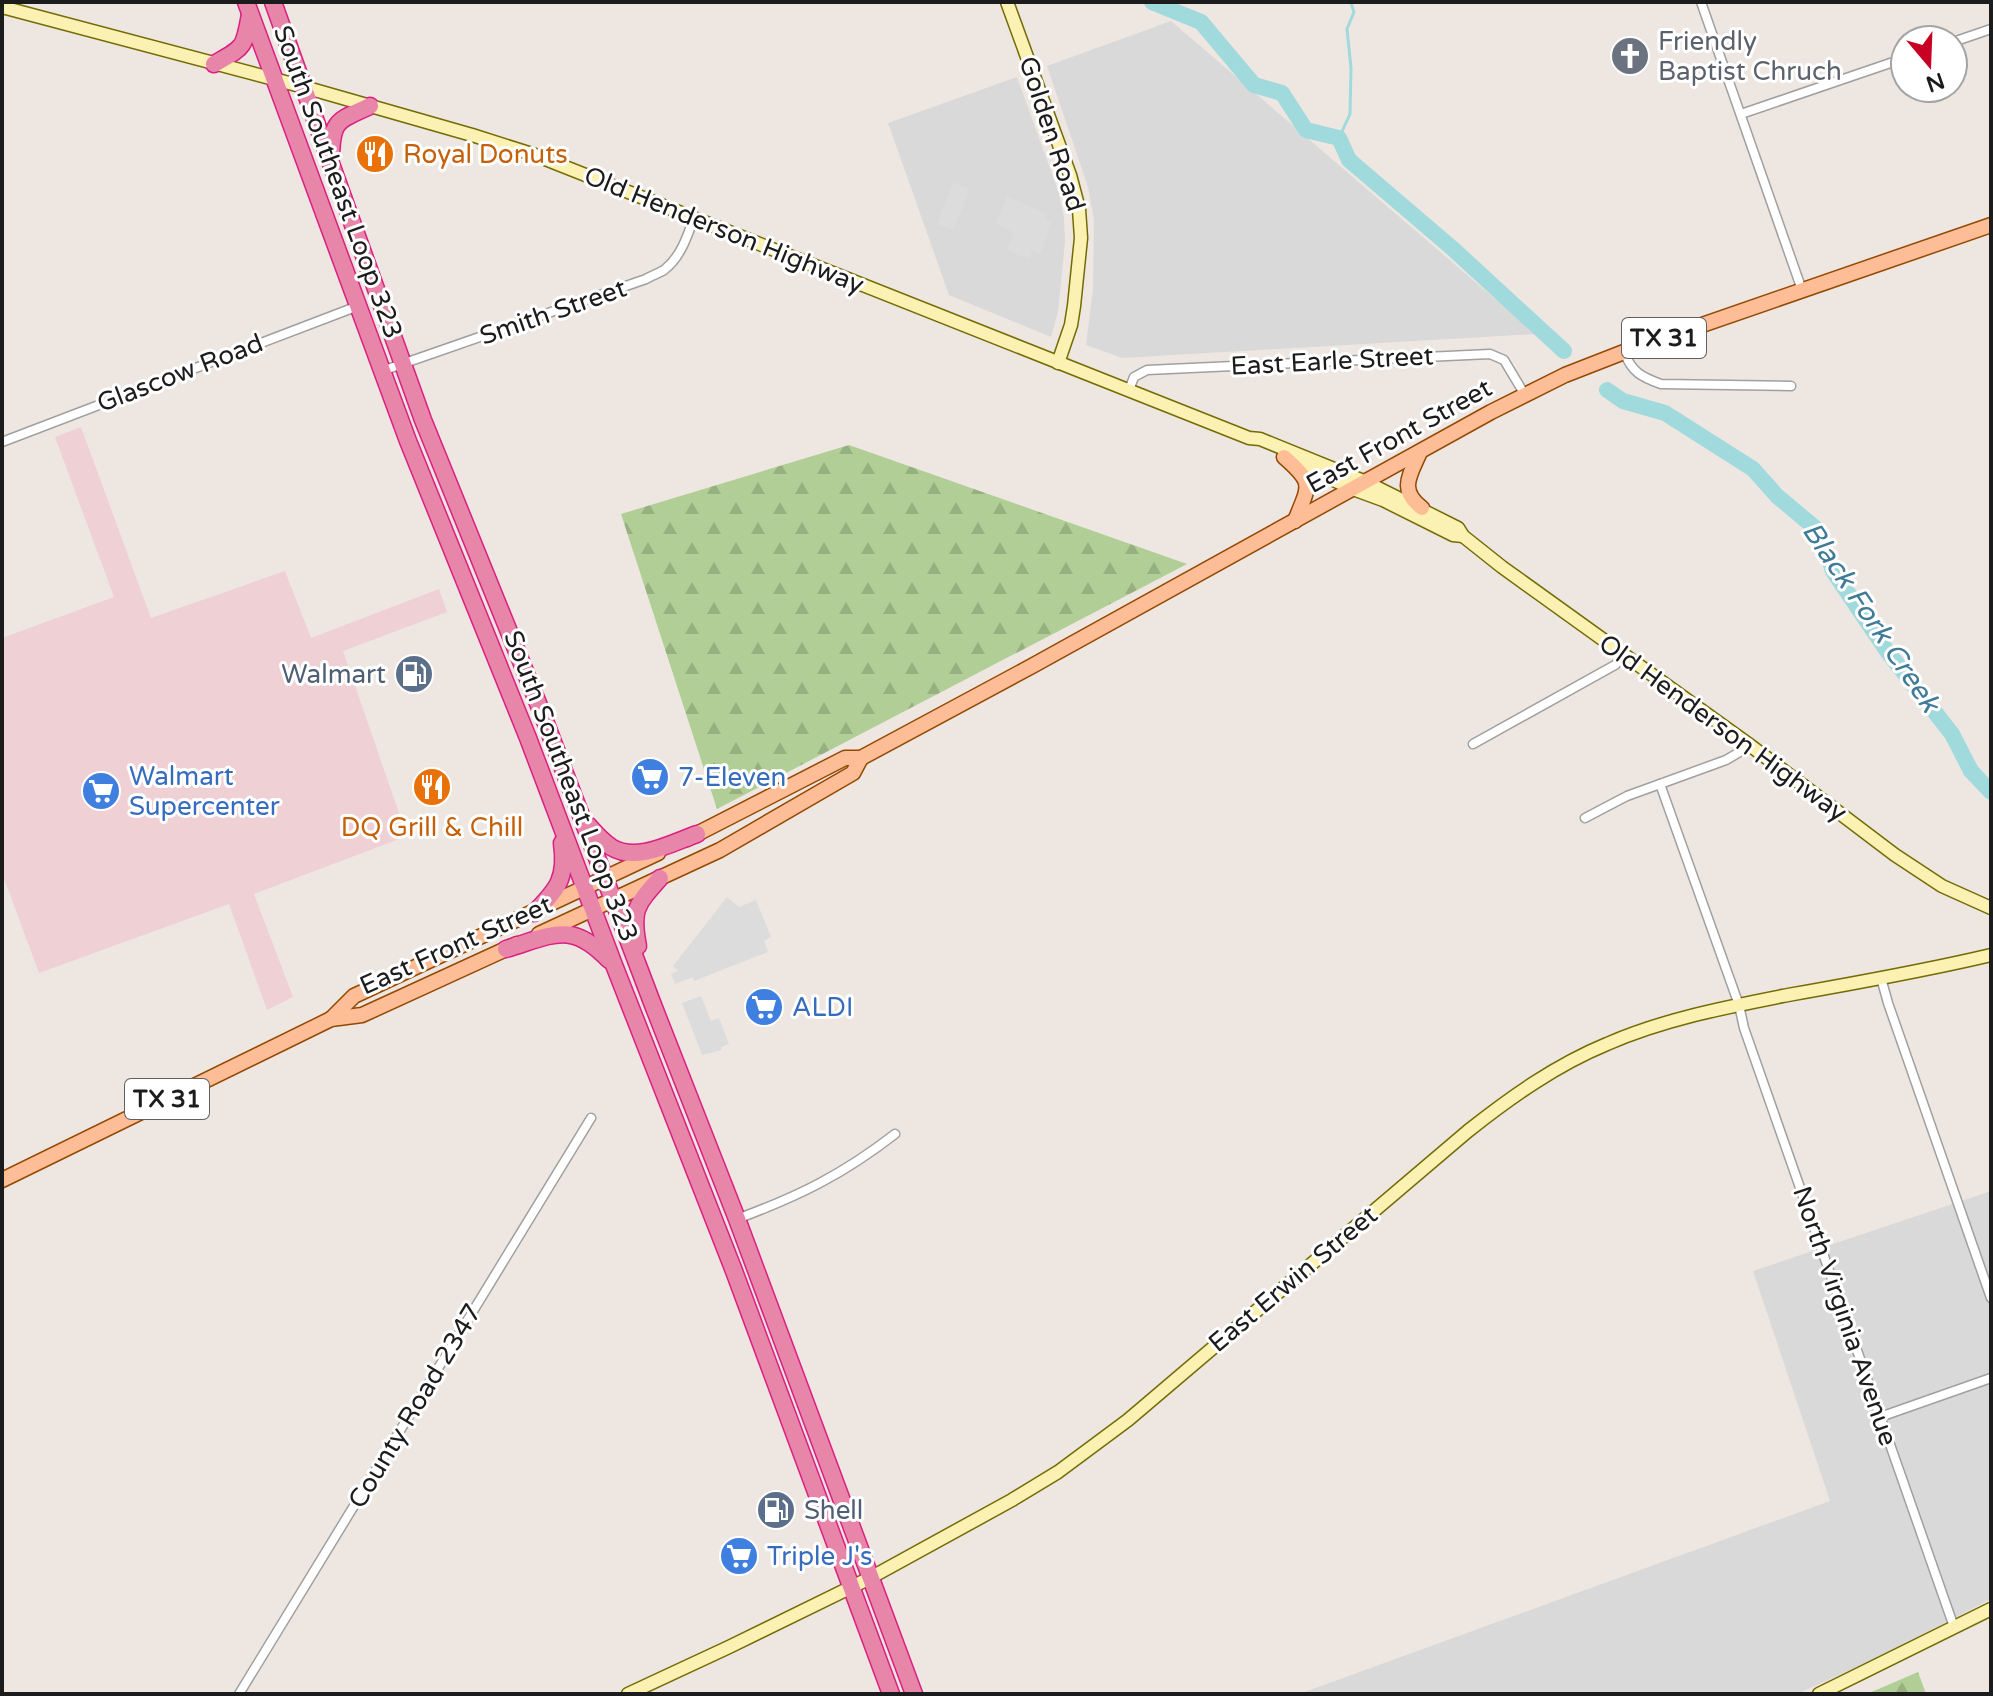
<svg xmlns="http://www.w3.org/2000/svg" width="1993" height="1696" font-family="'Varela Round',sans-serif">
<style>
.residential{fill:#dad9d9}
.commercial{fill:#efd0d4}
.forest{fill:url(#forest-firs)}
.parking{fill:#dcdcdc}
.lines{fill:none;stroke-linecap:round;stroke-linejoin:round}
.stream{stroke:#a0dadd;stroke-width:3}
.river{stroke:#a0dadd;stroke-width:16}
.street-casing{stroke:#a0a0a0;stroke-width:11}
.secondary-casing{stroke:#736b03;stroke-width:15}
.primary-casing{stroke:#944800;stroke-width:17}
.highway-casing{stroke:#da2082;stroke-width:19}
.street{stroke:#fff;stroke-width:8}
.secondary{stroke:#faf1b3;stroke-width:12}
.primary{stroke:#fdbe97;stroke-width:14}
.highway{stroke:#e886aa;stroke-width:16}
.labels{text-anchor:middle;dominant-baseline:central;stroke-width:6;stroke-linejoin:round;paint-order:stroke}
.shield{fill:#fff;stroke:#606060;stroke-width:2}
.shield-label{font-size:24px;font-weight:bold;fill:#1c1c1c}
.worship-label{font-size:26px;fill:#5b616d;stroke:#fff;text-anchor:start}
.street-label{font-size:26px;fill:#1c1c1c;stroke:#fff}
.food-label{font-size:26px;fill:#c56008;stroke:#fff;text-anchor:start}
.service-label{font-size:26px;fill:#4e5e75;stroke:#fff;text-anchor:end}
.shop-label{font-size:26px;fill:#366cbe;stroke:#fff;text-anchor:start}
.water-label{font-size:28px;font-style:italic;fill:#3f7a96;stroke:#fff}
</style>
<defs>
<pattern id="forest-firs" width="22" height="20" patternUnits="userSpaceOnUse" patternTransform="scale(2)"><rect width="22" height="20" fill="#b0ce95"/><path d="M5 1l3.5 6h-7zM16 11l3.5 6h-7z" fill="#97b080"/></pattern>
</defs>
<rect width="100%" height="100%" fill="#eee7e1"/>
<!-- residential -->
<g class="residential">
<polygon points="1171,21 1536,334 1122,358 1086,345 1093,289 1094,220 1088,187 1047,66"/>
<polygon points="1017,77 1059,193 1064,218 1065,242 1058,312 1051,337 949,295 888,123"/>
<polygon points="1991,1191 1991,1599 1881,1656 1797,1694 1299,1694 1830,1501 1753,1271"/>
</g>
<!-- commercial -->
<polygon class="commercial" points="81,427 151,618 285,571 311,638 439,589 447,612 343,651 407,836 254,894 293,997 267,1010 229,904 39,973 2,873 2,638 114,597 55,437"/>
<!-- forest -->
<g class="forest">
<polygon points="849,445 1187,564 717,809 621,514"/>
<polygon points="1918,1672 1926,1694 1867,1694"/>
</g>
<!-- parking -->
<g class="parking">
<polygon points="953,182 970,189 954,230 937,224"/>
<polygon points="1007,196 1047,214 1045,219 1052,222 1040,254 1032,251 1029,259 1007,250 1013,235 1013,231 996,224"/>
<polygon points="727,897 739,907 756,900 771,937 764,941 768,952 694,981 693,977 675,984 671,974 678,971 673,966"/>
<polygon points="701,996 711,1021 719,1018 729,1044 721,1047 722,1050 702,1055 682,1003"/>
</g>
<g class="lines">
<!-- stream -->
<polyline class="stream" points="1339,138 1350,114 1351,68 1347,29 1354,12 1351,3 1345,2"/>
<!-- river -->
<g class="river">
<polyline points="1152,2 1201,22 1254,85 1282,93 1306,130 1339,138 1349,160 1452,248 1564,351"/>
<polyline points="1607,390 1623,401 1665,413 1753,469 1777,496 1820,532 1833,571 1887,651 1952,734 1971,771 1991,792"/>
</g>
<defs>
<g id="street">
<polyline points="1701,2 1802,290"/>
<polyline points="1953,42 1991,29"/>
<polyline points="1741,114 1905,58"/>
<path d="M1624,352c8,20 17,25 37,32l130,2"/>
<path d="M382,371l264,-92c5,-3 13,-6 18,-9 17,-13 24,-35 30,-53"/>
<polyline points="1129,390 1134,377 1147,370 1490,354 1504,360 1525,395"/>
<polyline points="2,442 358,306"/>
<polyline points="1473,744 1615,665 1625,654"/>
<polyline points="1660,784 1739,1005 1744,1028 1954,1627"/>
<polyline points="1585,818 1627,796 1726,760 1738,753 1747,743"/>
<polyline points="1881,978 1888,1003 1991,1298"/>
<path d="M737,1219c62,-23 105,-44 158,-85"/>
<polyline points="1880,1417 1991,1378"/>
<polyline points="239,1694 591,1118"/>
</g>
<g id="secondary">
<polyline points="1007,2 1070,175 1079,209 1081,238 1074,306 1071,325 1058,363"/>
<polyline points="2,7 304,87 472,135 535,155 1249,438 1260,439 1366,482 1458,528 1463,536 1502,567 1747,743 1895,855 1942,886 1991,908"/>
<polyline points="1290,460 1353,489 1383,500 1453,535 1463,536"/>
<path d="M628,1694l101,-47 141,-69 142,-78 46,-28 70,-52 340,-289c43,-34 88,-66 139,-87 57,-25 120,-37 181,-49 68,-12 136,-24 203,-40"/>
<polyline points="1819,1694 1991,1609"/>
</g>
<g id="primary">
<path d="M1420,452c-10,23 -22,38 2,56"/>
<path d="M1284,457c31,27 25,28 11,64"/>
<polyline points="687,839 845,758 861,758 1032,666 1491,412 1565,375 1624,352 1991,225"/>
<polyline points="539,934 720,850 853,773 861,758"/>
<polyline points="331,1019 354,996 658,853"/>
<polyline points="2,1180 331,1019 362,1015 517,944"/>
</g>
<g id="highway">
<polyline points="246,2 408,441 528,738 614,965 734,1271 891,1694"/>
<polyline points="273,2 423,420 542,713 653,1005 737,1219 914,1694"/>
<path d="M214,64c30,-17 30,-15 36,-50"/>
<path d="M331,157c1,-38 7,-36 39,-51"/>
<path d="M588,825c7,8 14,16 23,22 26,16 60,-4 86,-13"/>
<path d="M534,913c24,-24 33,-35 28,-70"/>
<path d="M638,946c-7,-36 -2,-41 22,-68"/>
<path d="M506,949c47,-14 65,-29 103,11"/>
</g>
</defs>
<!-- street casing -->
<use href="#street" class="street-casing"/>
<!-- secondary casing -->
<use href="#secondary" class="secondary-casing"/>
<!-- primary casing -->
<use href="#primary" class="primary-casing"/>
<!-- highway casing -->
<use href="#highway" class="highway-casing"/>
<!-- street -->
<use href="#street" class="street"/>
<!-- secondary -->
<use href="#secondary" class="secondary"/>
<!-- primary -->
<use href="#primary" class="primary"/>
<!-- highway -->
<use href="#highway" class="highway"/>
</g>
<!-- icons -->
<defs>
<symbol id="church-disc" viewBox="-11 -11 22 22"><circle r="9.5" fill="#6b7280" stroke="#fff"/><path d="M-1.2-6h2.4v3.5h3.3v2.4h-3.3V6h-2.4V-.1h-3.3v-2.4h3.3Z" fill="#fff"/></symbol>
<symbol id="restaurant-disc" viewBox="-11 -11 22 22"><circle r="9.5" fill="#e8710a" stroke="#fff"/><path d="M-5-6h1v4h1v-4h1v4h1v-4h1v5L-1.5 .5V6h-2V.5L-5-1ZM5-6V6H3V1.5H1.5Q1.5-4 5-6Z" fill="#fff"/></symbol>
<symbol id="fuel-disc" viewBox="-11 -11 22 22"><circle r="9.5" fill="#5c6f8a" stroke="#fff"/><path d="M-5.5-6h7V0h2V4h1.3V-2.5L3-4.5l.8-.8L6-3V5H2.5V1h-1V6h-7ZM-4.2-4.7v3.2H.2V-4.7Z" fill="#fff"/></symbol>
<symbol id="supermarket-disc" viewBox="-11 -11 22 22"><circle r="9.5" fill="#3f7fe0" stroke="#fff"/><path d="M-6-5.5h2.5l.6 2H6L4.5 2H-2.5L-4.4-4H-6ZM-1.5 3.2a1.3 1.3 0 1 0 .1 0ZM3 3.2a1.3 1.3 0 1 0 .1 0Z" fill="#fff"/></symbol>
</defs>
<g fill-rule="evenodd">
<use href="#church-disc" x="1608" y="34" width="44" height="44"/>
<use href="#restaurant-disc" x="353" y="132" width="44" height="44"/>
<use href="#fuel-disc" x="392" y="652" width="44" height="44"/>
<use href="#supermarket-disc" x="628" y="755" width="44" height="44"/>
<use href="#restaurant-disc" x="410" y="765" width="44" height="44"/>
<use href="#supermarket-disc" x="79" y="769" width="44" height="44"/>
<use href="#supermarket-disc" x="742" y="985" width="44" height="44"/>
<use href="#fuel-disc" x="754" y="1488" width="44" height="44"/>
<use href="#supermarket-disc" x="717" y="1534" width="44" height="44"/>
</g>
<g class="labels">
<!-- shield labels -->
<g class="shield">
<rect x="1622" y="318" width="84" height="40" rx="6"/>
<rect x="125" y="1079" width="84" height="40" rx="6"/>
</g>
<g class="shield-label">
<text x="1664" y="338">TX 31</text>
<text x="167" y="1099">TX 31</text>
</g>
<!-- worship labels -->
<g class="worship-label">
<text x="1658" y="41">Friendly<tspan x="1658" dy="30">Baptist Chruch</tspan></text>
</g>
<!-- street labels -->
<g class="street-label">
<text transform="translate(1052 134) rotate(72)">Golden Road</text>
<text transform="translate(338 182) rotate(70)">South Southeast Loop 323</text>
<text transform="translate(724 230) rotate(22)">Old Henderson Highway</text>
<text transform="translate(553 312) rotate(-19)">Smith Street</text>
<text transform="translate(1332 361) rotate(-3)">East Earle Street</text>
<text transform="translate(180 373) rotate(-21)">Glascow Road</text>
<text transform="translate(1399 436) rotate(-29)">East Front Street</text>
<text transform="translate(1723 728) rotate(36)">Old Henderson Highway</text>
<text transform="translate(571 786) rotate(69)">South Southeast Loop 323</text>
<text transform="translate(456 945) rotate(-24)">East Front Street</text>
<text transform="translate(1293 1279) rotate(-40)">East Erwin Street</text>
<text transform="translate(1845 1316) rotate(71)">North Virginia Avenue</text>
<text transform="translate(415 1406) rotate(-59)">County Road 2347</text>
</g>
<!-- food labels -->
<g class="food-label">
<text x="403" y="154">Royal Donuts</text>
<text x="432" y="827" text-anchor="middle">DQ Grill &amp; Chill</text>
</g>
<!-- service labels -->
<g class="service-label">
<text x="386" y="674">Walmart</text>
<text x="804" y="1510" text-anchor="start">Shell</text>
</g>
<!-- shop labels -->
<g class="shop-label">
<text x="129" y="776">Walmart<tspan x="129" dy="30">Supercenter</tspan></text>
<text x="678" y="777">7-Eleven</text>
<text x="792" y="1007">ALDI</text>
<text x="767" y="1556">Triple J's</text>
</g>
<!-- water labels -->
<g class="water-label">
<text transform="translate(1871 617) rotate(56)">Black Fork Creek</text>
</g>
</g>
<!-- border -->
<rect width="1993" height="1696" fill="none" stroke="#1c1c1c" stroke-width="8"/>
<!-- north arrow -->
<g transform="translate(1929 64) rotate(161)"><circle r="38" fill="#ffffff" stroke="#a4a4a4" stroke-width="2"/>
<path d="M0-6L14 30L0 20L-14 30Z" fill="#c80024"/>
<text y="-12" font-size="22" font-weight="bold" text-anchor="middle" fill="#1c1c1c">N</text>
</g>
</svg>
